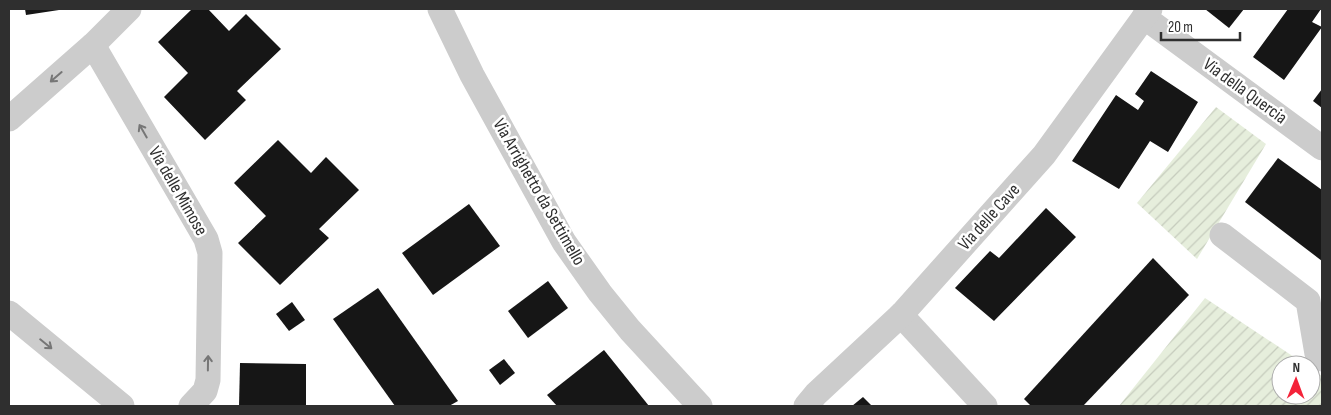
<svg xmlns="http://www.w3.org/2000/svg" width="1331" height="415" font-family="'Sofia Sans Condensed',sans-serif">
<style>
.garden{fill:url(#garden-furrows)}
.building{fill:#161616}
.lines{fill:none;stroke-linecap:round;stroke-linejoin:round}
.street{stroke:#ccc;stroke-width:25}
.oneway{stroke:#767676}
.labels{text-anchor:middle;dominant-baseline:central;stroke-width:5;stroke-linejoin:round;paint-order:stroke}
.street-label{font-size:18px;fill:#2f2f2f;stroke:#fff}
</style>
<defs>
<pattern id="garden-furrows" width="10" height="10" patternUnits="userSpaceOnUse" patternTransform="scale(1.25)"><rect width="10" height="10" fill="#e6eedc"/><path d="M-1 1l2-2M0 10L10 0M9 11l2-2" fill="none" stroke="#c6ccbd"/></pattern>
</defs>
<rect width="100%" height="100%" fill="#fff"/>
<!-- garden -->
<g class="garden">
<polygon points="1216,107 1266,144 1197,259 1137,203"/>
<polygon points="1205,298 1306,365 1281,365 1281,395 1311,395 1311,368 1322,376 1322,406 1119,406"/>
</g>
<!-- building -->
<g class="building">
<polygon points="25,9 59,9 59,10 26,15"/>
<polygon points="192,9 208,9 229,31 246,14 281,49 237,91 246,100 205,140 164,97 188,73 158,42"/>
<polygon points="1205,9 1244,9 1229,28"/>
<polygon points="1288,9 1321,9 1312,22 1322,27 1284,80 1253,57"/>
<polygon points="1151,71 1198,102 1168,152 1150,141 1119,189 1072,161 1116,95 1138,110 1144,101 1135,94"/>
<polygon points="1322,89 1322,108 1313,101"/>
<polygon points="278,140 311,173 326,157 359,190 319,229 329,238 280,285 238,243 266,216 234,183"/>
<polygon points="1278,158 1322,190 1322,261 1245,202"/>
<polygon points="469,204 500,246 433,295 402,253"/>
<polygon points="1046,208 1076,237 994,321 955,288 990,251 999,258"/>
<polygon points="1153,258 1189,295 1083,406 1031,406 1024,399"/>
<polygon points="548,281 568,308 528,338 508,311"/>
<polygon points="378,288 458,401 449,406 395,406 333,319"/>
<polygon points="292,302 305,320 289,331 276,314"/>
<polygon points="604,350 649,406 557,406 547,395"/>
<polygon points="504,359 515,373 500,385 489,370"/>
<polygon points="240,363 306,364 306,406 239,406"/>
<polygon points="863,397 872,406 852,406"/>
</g>
<g class="lines">
<!-- street -->
<g class="street">
<polyline points="440,9 472,75 564,242 600,293 630,330 700,406"/>
<polyline points="1144,17 1322,148"/>
<polyline points="93,45 206,239 210,253 208,380 205,391 191,406"/>
<polyline points="9,119 93,45 129,9"/>
<polyline points="1222,235 1308,301 1317,354 1322,359"/>
<polyline points="9,313 122,406"/>
<polyline points="901,315 985,406"/>
<polyline points="806,406 816,394 901,315 1044,155 1150,9"/>
</g>
</g>
<!-- one-way arrows -->
<defs><path id="oneway-shaft" d="M-6 0H5M1.5-3L5.5 0L1.5 3" fill="none" stroke-width="1.6" stroke-linecap="round" stroke-linejoin="round" transform="scale(1.25)"/></defs>
<g class="oneway">
<use href="#oneway-shaft" transform="translate(56 77) rotate(139)"/>
<use href="#oneway-shaft" transform="translate(143 131) rotate(-120)"/>
<use href="#oneway-shaft" transform="translate(46 344) rotate(39)"/>
<use href="#oneway-shaft" transform="translate(208 363) rotate(-89)"/>
</g>
<g class="labels">
<!-- street labels -->
<g class="street-label">
<text transform="translate(1245 91) rotate(36)">Via della Quercia</text>
<text transform="translate(178 191) rotate(60)">Via delle Mimose</text>
<text transform="translate(539 192) rotate(60)">Via Arrighetto da Settimello</text>
<text transform="translate(989 217) rotate(-48)">Via delle Cave</text>
</g>
</g>
<!-- border -->
<rect width="1331" height="415" fill="none" stroke="#2f2f2f" stroke-width="20"/>
<!-- north arrow -->
<g transform="translate(1296 380) rotate(1)"><circle r="24" fill="#ffffff" stroke="#acacac"/>
<path d="M0-4L9 19L0 12L-9 19Z" fill="#f42339"/>
<text y="-8" font-size="14" font-weight="bold" text-anchor="middle" fill="#2f2f2f">N</text>
</g>
<!-- scale -->
<path d="M1161 32v8h79v-8" fill="none" stroke="#2f2f2f" stroke-width="2.5"/>
<text x="1168" y="32" font-size="15" fill="#2f2f2f" stroke="#ffffff" stroke-width="4" paint-order="stroke">20 m</text>
</svg>
